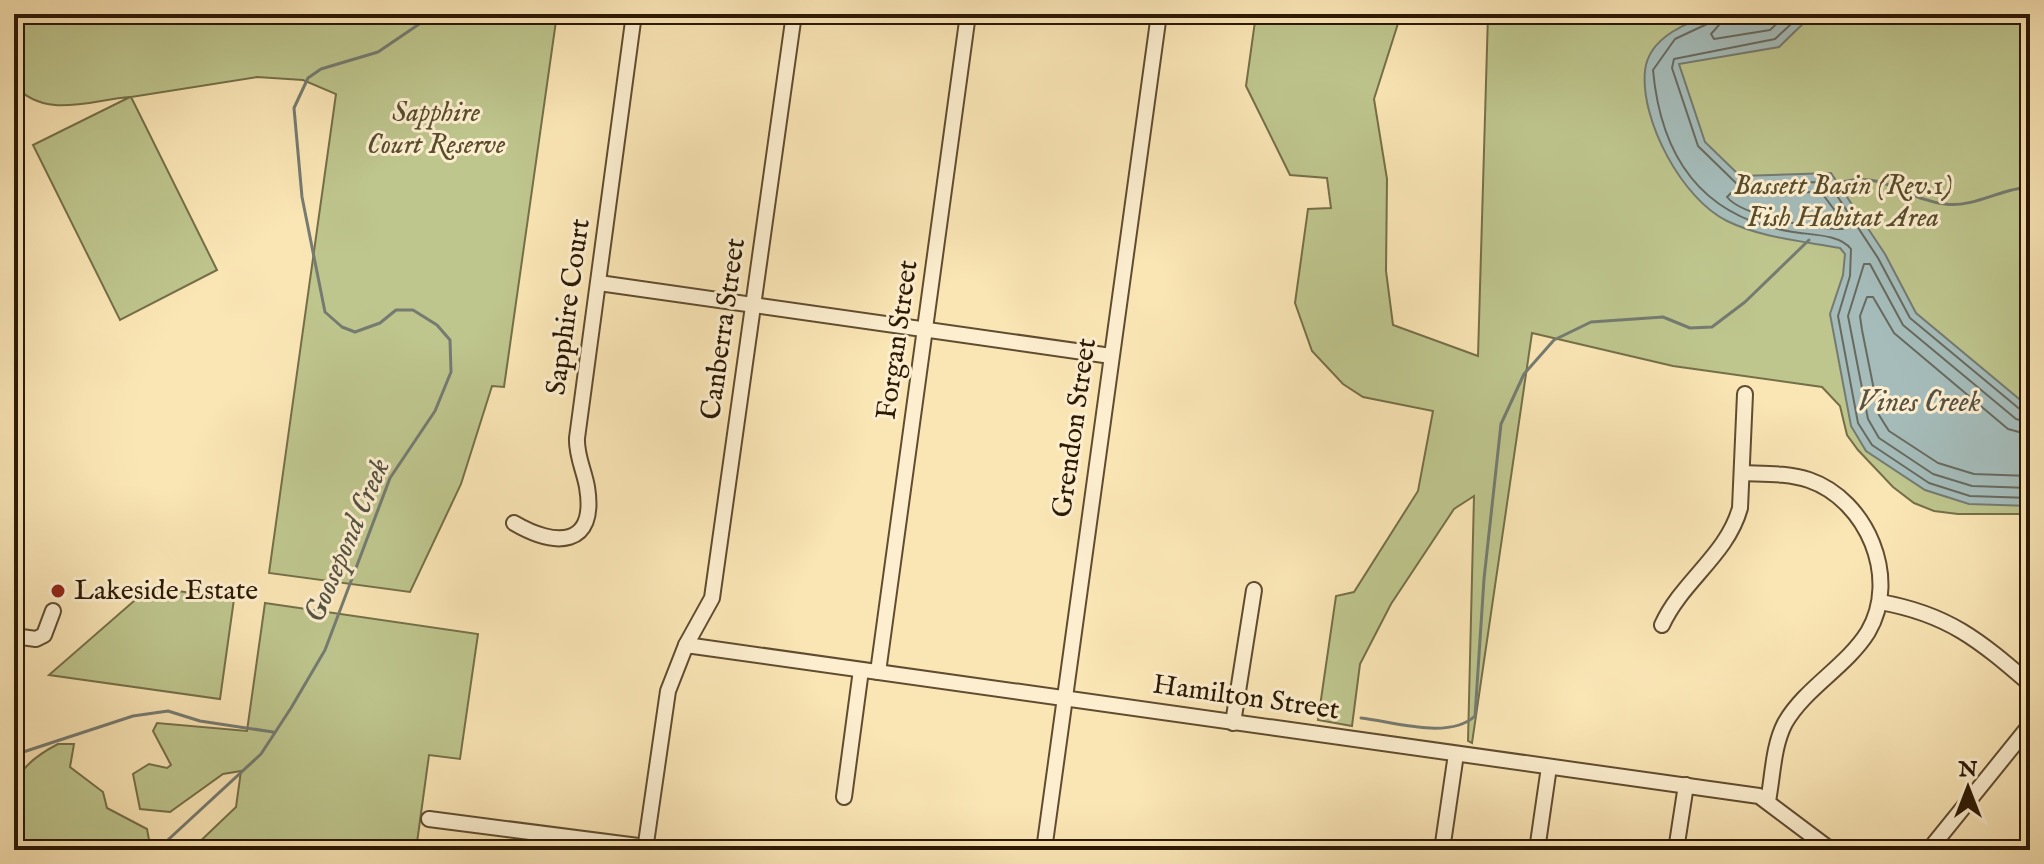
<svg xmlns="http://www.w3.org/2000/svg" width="2044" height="864" font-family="'IM FELL English',serif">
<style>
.green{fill:#bec58d;stroke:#756f48;stroke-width:2}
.water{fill:#a5bcba;stroke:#757b71;stroke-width:2}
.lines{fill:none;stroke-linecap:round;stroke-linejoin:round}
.shore{stroke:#686a5f;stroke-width:2}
.stream{stroke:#757b71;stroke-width:3}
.minor-casing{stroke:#604c30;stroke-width:18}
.minor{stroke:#fceecf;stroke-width:14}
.poi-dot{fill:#8f2418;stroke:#fceecf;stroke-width:3}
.labels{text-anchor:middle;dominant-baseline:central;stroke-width:6;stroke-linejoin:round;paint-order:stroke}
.park-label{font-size:28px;font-style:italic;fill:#584d2d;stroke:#fceecf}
.street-label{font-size:28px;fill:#2c1904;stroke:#fceecf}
.poi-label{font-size:28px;fill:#2c1904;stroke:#fceecf;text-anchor:start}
.water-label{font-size:30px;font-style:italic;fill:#565244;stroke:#fceecf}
</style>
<rect width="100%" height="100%" fill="#fae5b5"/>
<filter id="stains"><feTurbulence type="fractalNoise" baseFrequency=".0025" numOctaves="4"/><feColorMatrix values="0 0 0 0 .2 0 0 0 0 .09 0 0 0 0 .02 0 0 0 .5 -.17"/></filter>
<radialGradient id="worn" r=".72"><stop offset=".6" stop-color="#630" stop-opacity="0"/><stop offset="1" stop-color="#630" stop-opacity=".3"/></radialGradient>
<!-- green -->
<g class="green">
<path d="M14,14h543l-53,373 -12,-1 -31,98 -51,108 -141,-19 67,-479 -33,-14 -46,-3 -126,20 86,173 -97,50 -87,-175 97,-48c-40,3 -84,23 -116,-12z"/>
<polygon points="1256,14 1401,14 1374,99 1387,179 1386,271 1393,325 1478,356 1488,14 2030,14 2030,514 1958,514 1934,511 1914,503 1893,487 1858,450 1847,435 1840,406 1822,387 1673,366 1532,333 1472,743 1468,741 1474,496 1454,509 1391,604 1360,664 1352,726 1318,720 1336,596 1354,592 1418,491 1433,411 1363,397 1343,384 1312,351 1295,303 1308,209 1331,208 1327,178 1290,175 1246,86"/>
<polygon points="150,587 234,599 220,699 49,675"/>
<polygon points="265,603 478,634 460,759 429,755 416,850 191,850 236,807 241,771 223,774 170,812 140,809 133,774 149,764 167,768 171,765 153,731 157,723 247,731"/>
<path d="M58,744h16l-4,23 33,25 4,16 40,21 3,16 -6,5h-130c0,-56 -12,-77 44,-106z"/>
</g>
<!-- water -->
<path class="water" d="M1717,14h96l-34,33 -100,17 26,78 35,34 91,-3 54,81 31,59 114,95v98l-61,-2 -44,-14 -59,-39 -15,-25 -21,-112 13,-39 2,-21 -5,-6c-38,-7 -78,-10 -113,-27 -45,-22 -87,-101 -82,-150 3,-34 45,-51 72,-57z"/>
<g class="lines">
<!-- shore -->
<g class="shore">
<path d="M1711,14l-4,10 -32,15 -22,31c8,88 50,148 140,162 18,3 46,2 58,17l-1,27 -12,40 20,107 14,22 57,38 41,13 60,2"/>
<polyline points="1721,14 1719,25 1711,34 1714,39 1770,30 1787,14"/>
<polyline points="1802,14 1775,39 1674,59 1672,68 1698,146 1737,184 1828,182 1878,258 1910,318 2022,411 2030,413"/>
<path d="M1821,192l24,32 -2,5c-26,0 -100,-12 -116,-32l4,-4z"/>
<polyline points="2030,423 2016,419 1903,325 1870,264 1864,264 1848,316 1868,419 1879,438 1933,474 1972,486 2030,488"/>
<polyline points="2030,435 2008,429 1894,333 1873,297 1867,297 1860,316 1862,330 1879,415 1889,431 1938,463 1974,474 2030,476"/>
</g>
<!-- stream -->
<g class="stream">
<path d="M1841,188l2,-6c42,-11 64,18 102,22 29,4 57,-16 85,-17"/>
<path d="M1361,718c34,4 88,22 114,-2l9,-137 17,-155 23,-50 30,-34 37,-18 72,-5 27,11 22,-1 33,-25 64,-62"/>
<polyline points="14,755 133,716 168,711 200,721 273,732"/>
<polyline points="157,850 261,754 291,708 325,650 390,478 435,411 451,372 450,340 437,325 413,310 396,310 380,323 355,332 342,327 325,312 302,197 294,108 308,78 321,69 378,52 434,14"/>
</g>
<defs>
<g id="minor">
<polyline points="599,283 1111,356"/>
<path d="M1742,473c22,1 46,0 67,7 58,20 91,98 59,152 -22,35 -63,56 -83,91 -12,23 -12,52 -17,78"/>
<path d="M514,523c41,24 83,25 73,-36 -3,-17 -11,-32 -10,-49l57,-424"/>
<path d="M1880,602c68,12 99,38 150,82"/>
<path d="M1662,625c20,-44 65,-70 78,-117l5,-114"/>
<polyline points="14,636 36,639 44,635 53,611"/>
<polyline points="686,645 712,598 794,14"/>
<polyline points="878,672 968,14"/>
<polyline points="1233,723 1254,590"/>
<polyline points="844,797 861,670"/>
<polyline points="429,819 646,847"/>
<polyline points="645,850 668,691 686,645 1759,796 1831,850"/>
<polyline points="1044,850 1159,14"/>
<polyline points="1442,850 1456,754"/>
<polyline points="1537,850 1549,767"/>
<polyline points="1676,850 1686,785"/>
<polyline points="1929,850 2030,725"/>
</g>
</defs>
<!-- minor casing -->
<use href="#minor" class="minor-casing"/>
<!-- minor -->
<use href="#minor" class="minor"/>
</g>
<!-- markers -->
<circle class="poi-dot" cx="58" cy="591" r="8"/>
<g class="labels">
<!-- park labels -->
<g class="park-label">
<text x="436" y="113">Sapphire<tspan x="436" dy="32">Court Reserve</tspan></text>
<text x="1843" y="186">Bassett Basin (Rev.1)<tspan x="1843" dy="32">Fish Habitat Area</tspan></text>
</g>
<!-- street labels -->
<g class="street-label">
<text transform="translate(569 307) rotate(-82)">Sapphire Court</text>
<text transform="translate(724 329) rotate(-82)">Canberra Street</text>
<text transform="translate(898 340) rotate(-82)">Forgan Street</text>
<text transform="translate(1075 428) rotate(-82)">Grendon Street</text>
<text transform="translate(1246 698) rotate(8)">Hamilton Street</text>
</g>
<!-- poi labels -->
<g class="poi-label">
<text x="74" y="591">Lakeside Estate</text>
</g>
<!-- water labels -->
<g class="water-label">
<text x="1919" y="403">Vines Creek</text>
<text transform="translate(348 541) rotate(-67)">Goosepond Creek</text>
</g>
</g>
<!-- margin -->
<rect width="2044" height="864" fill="none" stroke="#fae5b5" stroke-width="48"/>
<rect x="16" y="16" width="2012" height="832" fill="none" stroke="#2c1904" stroke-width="4"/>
<rect x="24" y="24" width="1996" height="816" fill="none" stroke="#2c1904" stroke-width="2"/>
<!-- north arrow -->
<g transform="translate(1968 788)" stroke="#fceecf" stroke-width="6" paint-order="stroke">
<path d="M0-6L14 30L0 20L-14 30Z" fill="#2c1904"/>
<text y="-12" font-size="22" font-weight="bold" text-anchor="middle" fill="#2c1904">N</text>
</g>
<rect width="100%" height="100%" filter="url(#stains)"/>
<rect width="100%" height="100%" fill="url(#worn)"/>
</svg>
